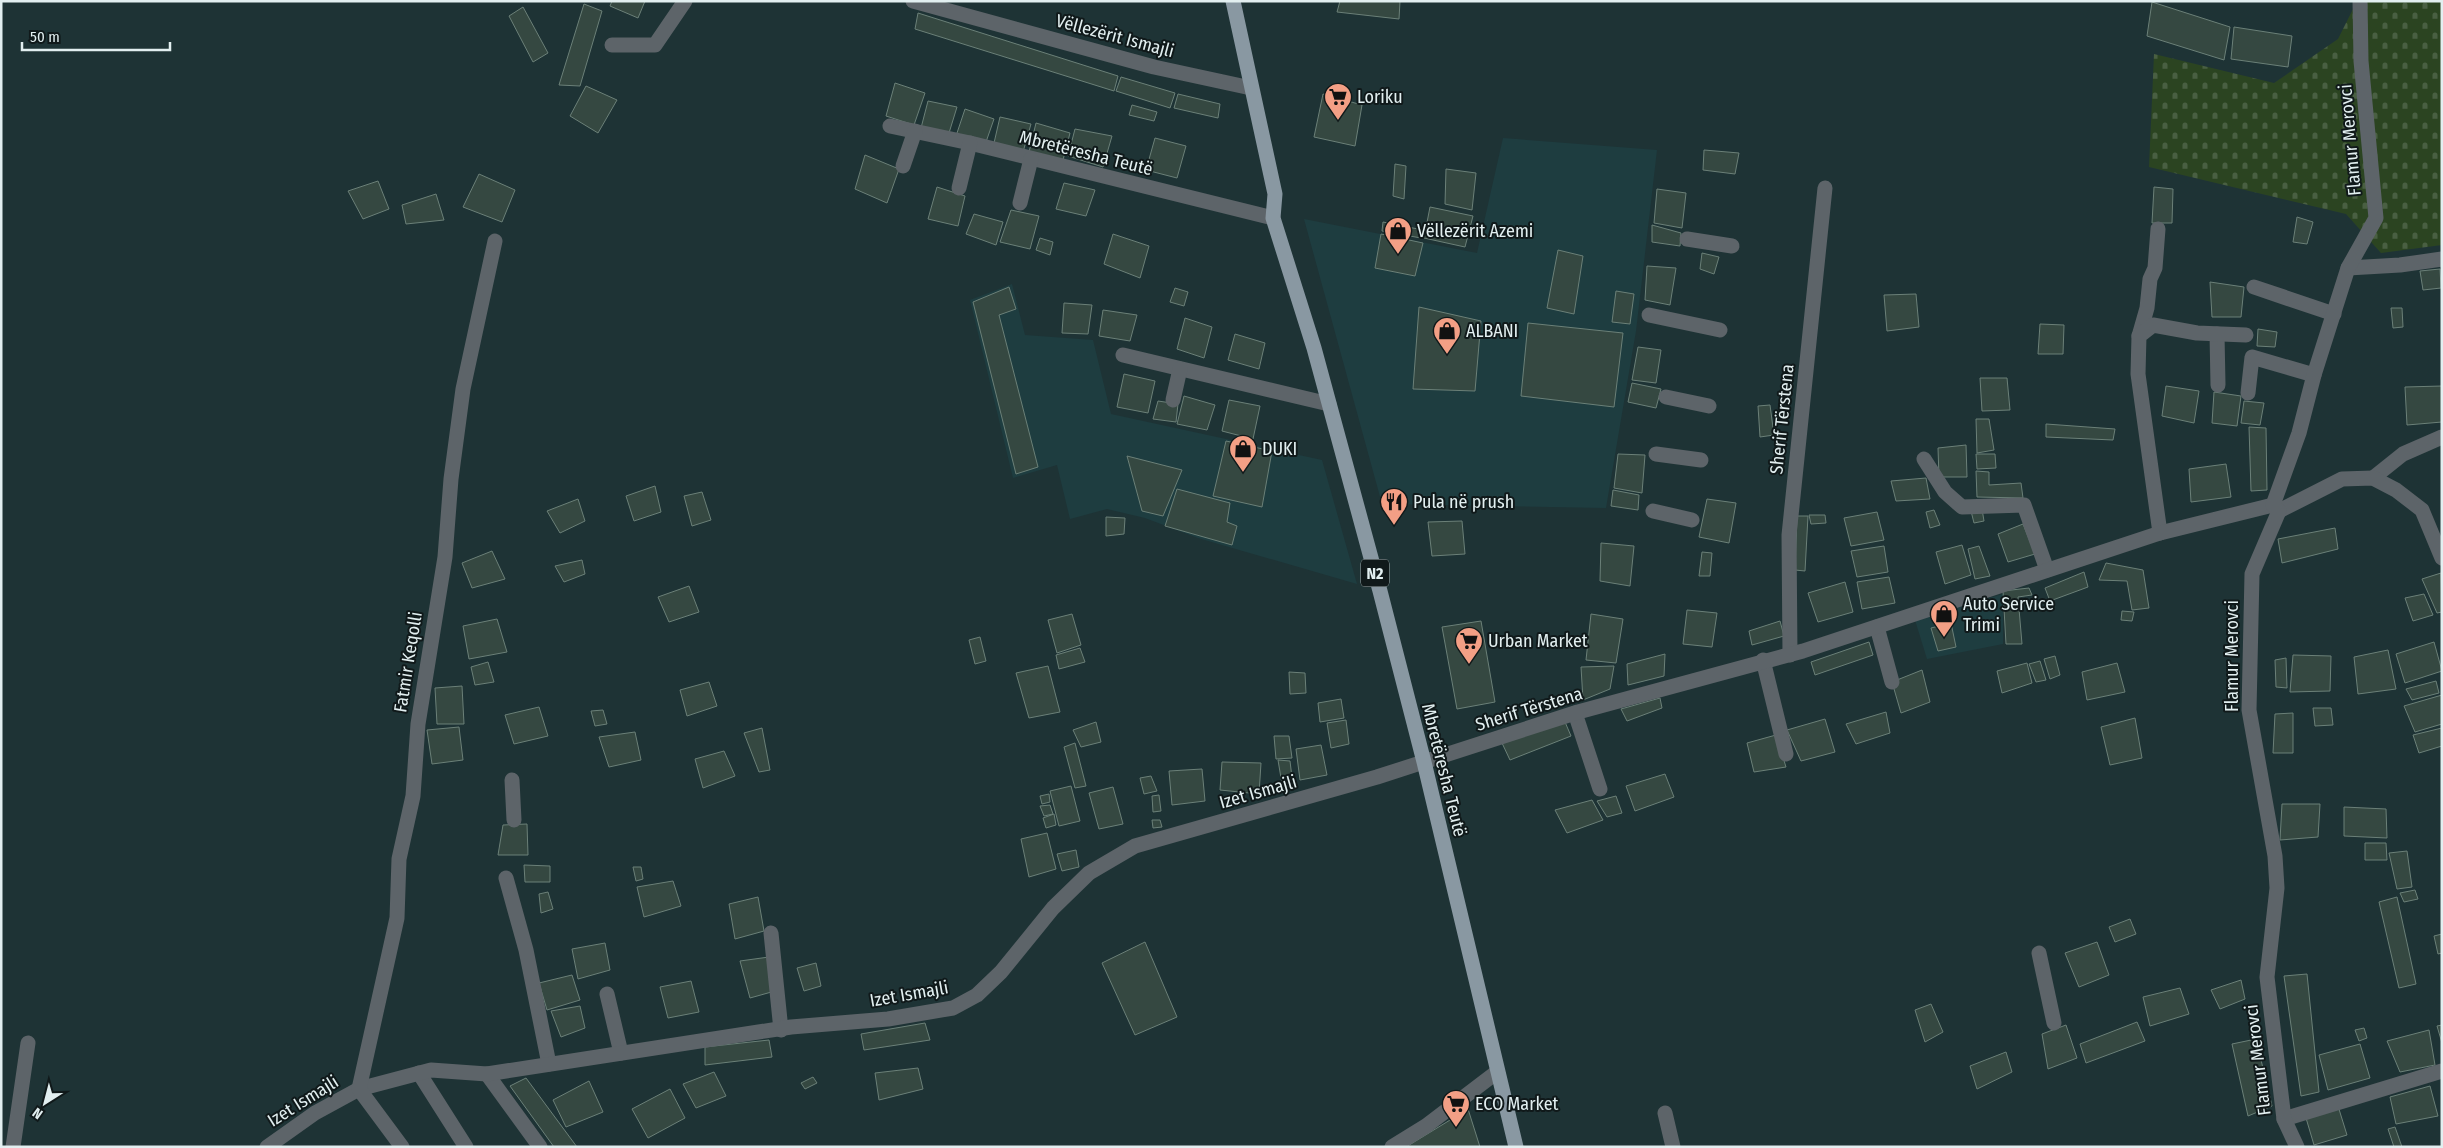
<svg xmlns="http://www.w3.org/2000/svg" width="2443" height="1148" font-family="'Fira Sans Condensed',sans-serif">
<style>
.built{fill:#1e3d40}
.cemetery{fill:url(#cemetery-stones)}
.building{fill:#354841;stroke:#6b8078}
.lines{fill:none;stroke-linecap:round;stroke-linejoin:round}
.minor{stroke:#5d6469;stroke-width:15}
.major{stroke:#8998a2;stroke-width:15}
.labels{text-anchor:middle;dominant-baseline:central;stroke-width:4;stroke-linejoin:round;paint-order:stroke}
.shield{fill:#10191a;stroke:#a3afb0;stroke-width:1}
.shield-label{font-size:16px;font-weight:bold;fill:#e2eff0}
.street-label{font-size:18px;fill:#e2eff0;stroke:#10191a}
.poi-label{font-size:18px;fill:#e2eff0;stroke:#10191a;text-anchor:start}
</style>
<defs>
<pattern id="cemetery-stones" width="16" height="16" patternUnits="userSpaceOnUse" patternTransform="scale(1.25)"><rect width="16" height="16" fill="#2b4421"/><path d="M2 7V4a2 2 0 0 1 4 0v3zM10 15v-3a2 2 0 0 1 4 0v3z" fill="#495f42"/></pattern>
</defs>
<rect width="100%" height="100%" fill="#1e3335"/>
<!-- built -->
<g class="built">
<polygon points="1503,138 1657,150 1636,331 1606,508 1382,504 1304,219 1477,253"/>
<polygon points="1012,284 1025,335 1093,340 1111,414 1322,460 1357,584 1198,538 1145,518 1107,509 1070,519 1057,465 1013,478 970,300"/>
<polygon points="2003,594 2003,644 1927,659 1915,620"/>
</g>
<!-- cemetery -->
<polygon class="cemetery" points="2357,1 2442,1 2442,245 2381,253 2346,214 2149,167 2154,54 2274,83 2338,39"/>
<!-- building -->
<g class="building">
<polygon points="612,1 645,1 638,18 610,6"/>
<polygon points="1340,1 1400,1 1399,19 1337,12"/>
<polygon points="2152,2 2230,27 2224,60 2147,36"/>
<polygon points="584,4 602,11 580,86 559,85"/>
<polygon points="523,7 548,53 533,62 509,16"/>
<polygon points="918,13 1118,76 1114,91 915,29"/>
<polygon points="2234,27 2292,36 2288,67 2231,59"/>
<polygon points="1121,77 1175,93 1170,108 1116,91"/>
<polygon points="895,83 925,93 914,125 886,116"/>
<polygon points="586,86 617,100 598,133 570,116"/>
<polygon points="1178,94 1220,104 1218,118 1174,108"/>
<polygon points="1323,94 1362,105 1355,146 1314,137"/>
<polygon points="928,101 957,107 949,133 921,128"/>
<polygon points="1132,105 1157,112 1154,121 1129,115"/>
<polygon points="965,109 994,119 986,142 956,136"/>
<polygon points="1000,117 1031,124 1023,152 994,143"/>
<polygon points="1036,123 1070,133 1063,160 1029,152"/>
<polygon points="1075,129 1112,136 1103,167 1068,156"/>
<polygon points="1155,138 1186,146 1177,178 1146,170"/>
<polygon points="1704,150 1739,153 1735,174 1703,170"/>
<polygon points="865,155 899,169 887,203 855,189"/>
<polygon points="1395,164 1406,166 1404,199 1393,196"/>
<polygon points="1446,169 1476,173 1472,210 1445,204"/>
<polygon points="479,174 515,190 502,222 463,207"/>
<polygon points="378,181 389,209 363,219 348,191"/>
<polygon points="1064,183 1095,190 1086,216 1056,209"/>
<polygon points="937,187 965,196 958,226 928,219"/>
<polygon points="2154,187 2173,189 2172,223 2152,223"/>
<polygon points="1657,189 1686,193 1682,228 1654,223"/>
<polygon points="436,194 444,220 406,224 402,205"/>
<polygon points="1430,207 1473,216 1465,247 1424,238"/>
<polygon points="1011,210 1039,216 1030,249 1000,242"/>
<polygon points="974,214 1003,222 996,245 966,234"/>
<polygon points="2297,217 2313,222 2307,244 2293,242"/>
<polygon points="1383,222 1423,230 1421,238 1382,231"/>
<polygon points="1652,225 1681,233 1680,246 1652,242"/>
<polygon points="1113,234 1149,246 1140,278 1104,264"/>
<polygon points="1381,234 1423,243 1415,276 1375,268"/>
<polygon points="1040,238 1053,242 1050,255 1036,250"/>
<polygon points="1558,250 1583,256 1574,314 1547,308"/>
<polygon points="1702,253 1719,257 1714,274 1700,269"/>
<polygon points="1647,266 1676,268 1670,305 1645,300"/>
<polygon points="2440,269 2441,288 2423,290 2420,271"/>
<polygon points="2210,282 2244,287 2241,317 2212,317"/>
<polygon points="1009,287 1016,309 999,315 1038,467 1016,474 973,302"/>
<polygon points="1175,288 1188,292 1184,306 1170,302"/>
<polygon points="1616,291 1634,294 1630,324 1612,322"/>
<polygon points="1916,294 1919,327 1887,331 1884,295"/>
<polygon points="1064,303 1092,305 1088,334 1062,333"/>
<polygon points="1419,307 1481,321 1475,391 1413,389"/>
<polygon points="2391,308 2402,308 2403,327 2393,328"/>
<polygon points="1103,310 1137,315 1130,341 1099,336"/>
<polygon points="1185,318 1212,327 1204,358 1177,349"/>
<polygon points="1528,323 1623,333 1614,407 1521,396"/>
<polygon points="2040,324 2064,325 2063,354 2038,354"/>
<polygon points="2258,329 2277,332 2275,347 2257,346"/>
<polygon points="1235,334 1265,343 1259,369 1228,360"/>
<polygon points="1638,347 1661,350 1656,383 1632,380"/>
<polygon points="1124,374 1155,381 1148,413 1117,407"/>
<polygon points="1980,378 2007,378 2010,410 1982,411"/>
<polygon points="1632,383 1661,389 1656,408 1628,402"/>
<polygon points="2166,386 2199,391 2194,423 2162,416"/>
<polygon points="2442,386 2442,422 2407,425 2405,387"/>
<polygon points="2214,392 2241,396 2237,426 2212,423"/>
<polygon points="1184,396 1215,405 1207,430 1177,424"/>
<polygon points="1229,400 1260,406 1253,439 1222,431"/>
<polygon points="1158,401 1178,404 1176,422 1153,419"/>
<polygon points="2244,401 2264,403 2260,425 2241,423"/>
<polygon points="1770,405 1774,435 1760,437 1758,406"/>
<polygon points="1976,419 1989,419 1994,450 1977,453"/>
<polygon points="2046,424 2115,429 2113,440 2046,437"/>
<polygon points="2249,427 2266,428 2267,490 2251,491"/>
<polygon points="1226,441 1272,451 1262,507 1213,496"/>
<polygon points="1966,445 1967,477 1939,477 1938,448"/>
<polygon points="1618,454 1645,455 1642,493 1614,488"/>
<polygon points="1976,454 1995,454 1996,468 1977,469"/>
<polygon points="1127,456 1182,470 1163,516 1142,511"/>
<polygon points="2226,464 2231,497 2191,502 2189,469"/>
<polygon points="1976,471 1989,472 1989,485 2021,483 2023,498 1977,497"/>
<polygon points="1926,478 1930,499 1896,501 1891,481"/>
<polygon points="655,486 661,512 634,521 626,496"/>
<polygon points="1177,489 1230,503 1227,522 1237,526 1232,545 1165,526"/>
<polygon points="1613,490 1639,495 1638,510 1611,506"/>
<polygon points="702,492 711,520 692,526 684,496"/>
<polygon points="578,499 585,521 560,533 547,511"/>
<polygon points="1707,499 1736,503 1729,543 1699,537"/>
<polygon points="1982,509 1984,521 1974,523 1971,511"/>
<polygon points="1934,510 1940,525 1930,528 1926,512"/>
<polygon points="1877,512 1884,540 1851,546 1844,518"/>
<polygon points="1809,515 1825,515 1826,523 1811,524"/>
<polygon points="1797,516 1808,516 1805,571 1795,570"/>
<polygon points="1106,517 1125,518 1124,534 1106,536"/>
<polygon points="1462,521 1465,554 1432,556 1428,522"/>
<polygon points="2023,524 2035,554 2008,562 1998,534"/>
<polygon points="2335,528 2338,549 2282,563 2278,539"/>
<polygon points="1601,543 1634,546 1630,586 1600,581"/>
<polygon points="1962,545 1971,575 1945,584 1936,552"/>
<polygon points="1884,546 1888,572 1857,577 1851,551"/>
<polygon points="1979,546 1990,576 1975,579 1968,549"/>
<polygon points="492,551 505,579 472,588 462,563"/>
<polygon points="1702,552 1712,553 1710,576 1699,576"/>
<polygon points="582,560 585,574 564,582 555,566"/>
<polygon points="2106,563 2143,570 2149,608 2132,610 2127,581 2099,580"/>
<polygon points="2084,572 2088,587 2050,601 2045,588"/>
<polygon points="2441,573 2442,612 2437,613 2422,579"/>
<polygon points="1889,577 1895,603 1862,609 1857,582"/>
<polygon points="1845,582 1853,612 1818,622 1808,593"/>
<polygon points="689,586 699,612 669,622 658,597"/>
<polygon points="2029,588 2032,595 2018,597 2022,644 2006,644 2003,591"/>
<polygon points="2424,594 2433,615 2413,621 2405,598"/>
<polygon points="1687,610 1717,613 1712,647 1683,644"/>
<polygon points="2122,611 2134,612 2132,621 2121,620"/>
<polygon points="1072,614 1081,645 1057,653 1048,620"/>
<polygon points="1591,614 1623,619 1616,663 1586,660"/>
<polygon points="497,619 507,652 469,659 463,626"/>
<polygon points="1481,621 1495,702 1457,709 1442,627"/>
<polygon points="1780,621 1784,636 1752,645 1749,631"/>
<polygon points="1951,623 1956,647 1938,651 1931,628"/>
<polygon points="980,637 986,661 975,664 969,640"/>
<polygon points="1869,642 1873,655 1815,675 1811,662"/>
<polygon points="2434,642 2442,671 2405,683 2396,654"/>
<polygon points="1080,648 1085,662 1059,669 1056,655"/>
<polygon points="2388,650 2396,689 2358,694 2354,657"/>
<polygon points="1665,654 1664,676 1628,685 1627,664"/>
<polygon points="2293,655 2331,656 2330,691 2290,692"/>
<polygon points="2055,656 2060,675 2050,679 2044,659"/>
<polygon points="2286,658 2287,688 2276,687 2275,660"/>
<polygon points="2040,661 2046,680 2036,682 2029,664"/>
<polygon points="488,662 494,682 475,685 471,667"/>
<polygon points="2027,663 2032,683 2002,693 1997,671"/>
<polygon points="2117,663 2125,692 2087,700 2082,672"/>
<polygon points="1048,666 1060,712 1029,718 1016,673"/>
<polygon points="1614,666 1610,689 1583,700 1581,667"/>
<polygon points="1922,670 1930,702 1901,713 1892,682"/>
<polygon points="1289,672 1305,673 1306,693 1290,694"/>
<polygon points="2436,681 2439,693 2412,700 2406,689"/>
<polygon points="709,682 717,706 687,716 680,690"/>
<polygon points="462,686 464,724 437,724 435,688"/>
<polygon points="2442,695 2442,724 2415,732 2404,706"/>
<polygon points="1660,698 1662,708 1627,721 1621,709"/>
<polygon points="1341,699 1344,718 1320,722 1318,703"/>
<polygon points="539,707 548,736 514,744 505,715"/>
<polygon points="2313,708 2331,708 2333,725 2315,726"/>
<polygon points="603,710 607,724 595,726 591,711"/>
<polygon points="1886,712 1890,733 1856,744 1846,724"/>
<polygon points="2293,713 2293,753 2273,753 2275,714"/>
<polygon points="2135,718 2142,758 2110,765 2101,727"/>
<polygon points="1825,719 1835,752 1801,761 1787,730"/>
<polygon points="1346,720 1349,744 1331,748 1327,723"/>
<polygon points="1096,722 1101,742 1081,747 1073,730"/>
<polygon points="1565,722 1571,736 1510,760 1502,743"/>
<polygon points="459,727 463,760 432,764 427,730"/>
<polygon points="762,728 770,770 759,772 744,733"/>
<polygon points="2442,728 2442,746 2419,753 2413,735"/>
<polygon points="635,732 641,760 609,767 599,737"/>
<polygon points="1776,735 1786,767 1754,772 1747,743"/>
<polygon points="1274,736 1289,736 1292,758 1276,759"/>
<polygon points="1075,743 1086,786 1075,788 1064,747"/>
<polygon points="1321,745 1327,775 1300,780 1296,749"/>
<polygon points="724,751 735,776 703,788 695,759"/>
<polygon points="1278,760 1290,761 1293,786 1283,790"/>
<polygon points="1222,762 1261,763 1259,794 1220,790"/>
<polygon points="1202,769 1205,801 1172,805 1169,771"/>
<polygon points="1665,774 1674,797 1635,811 1626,786"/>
<polygon points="1151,776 1157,791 1144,794 1140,778"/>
<polygon points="1071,786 1080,821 1059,826 1050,791"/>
<polygon points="1113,787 1123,824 1099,829 1089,793"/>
<polygon points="1049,794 1050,802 1042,804 1040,796"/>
<polygon points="1159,795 1161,811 1153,812 1152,796"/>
<polygon points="1616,796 1622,813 1607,817 1597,801"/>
<polygon points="1592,800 1603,820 1567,833 1555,810"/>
<polygon points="2282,804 2320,804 2318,837 2280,840"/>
<polygon points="1050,805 1053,814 1044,816 1040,806"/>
<polygon points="2344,807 2386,809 2387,838 2344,836"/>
<polygon points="1054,814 1056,825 1046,828 1043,818"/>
<polygon points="1152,820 1160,820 1162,827 1153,828"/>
<polygon points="527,824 528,855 498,855 503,825"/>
<polygon points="1047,833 1056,869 1029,877 1021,839"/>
<polygon points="2365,843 2386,843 2387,860 2365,860"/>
<polygon points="1076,850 1079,867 1062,871 1057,854"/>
<polygon points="2407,851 2412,887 2397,889 2389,853"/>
<polygon points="524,865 550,866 550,882 525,882"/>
<polygon points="633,867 641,867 643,879 636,881"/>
<polygon points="673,881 681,906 644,917 637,887"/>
<polygon points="2415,890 2418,899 2404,902 2400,893"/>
<polygon points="548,892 553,909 541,913 539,894"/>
<polygon points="758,897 764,931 735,939 729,904"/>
<polygon points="2397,897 2416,984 2399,988 2379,902"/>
<polygon points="2130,919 2136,934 2115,942 2109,927"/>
<polygon points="2442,934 2442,953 2438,954 2434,936"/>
<polygon points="1145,942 1177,1017 1135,1035 1102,963"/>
<polygon points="2097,942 2109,975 2079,987 2065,953"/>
<polygon points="605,943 610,970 578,979 572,949"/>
<polygon points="769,957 775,991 750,998 740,961"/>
<polygon points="816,963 821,986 804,991 797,968"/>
<polygon points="2307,974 2319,1092 2301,1096 2284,976"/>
<polygon points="572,975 580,1000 547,1010 539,983"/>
<polygon points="2241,980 2245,999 2220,1009 2211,990"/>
<polygon points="691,981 699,1012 668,1018 660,987"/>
<polygon points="2180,988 2189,1014 2150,1026 2143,997"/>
<polygon points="1931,1004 1943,1032 1925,1042 1915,1010"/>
<polygon points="580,1006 585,1028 561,1037 551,1011"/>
<polygon points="2137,1022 2145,1041 2086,1063 2080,1044"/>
<polygon points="925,1023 930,1040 864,1050 861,1034"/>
<polygon points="2066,1025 2077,1058 2048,1069 2042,1034"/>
<polygon points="2442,1025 2442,1043 2437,1026"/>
<polygon points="2364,1028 2367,1038 2359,1041 2355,1030"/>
<polygon points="2429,1030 2435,1065 2400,1072 2387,1041"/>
<polygon points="2256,1039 2272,1106 2248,1116 2232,1044"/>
<polygon points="769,1040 772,1057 705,1065 705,1047"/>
<polygon points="2360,1044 2370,1078 2328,1090 2319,1055"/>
<polygon points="2006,1052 2012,1072 1977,1089 1970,1066"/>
<polygon points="918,1068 923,1089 879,1100 875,1073"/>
<polygon points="714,1072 726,1096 696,1108 683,1084"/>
<polygon points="813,1077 817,1083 805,1089 801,1083"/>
<polygon points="526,1078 577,1147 554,1147 510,1086"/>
<polygon points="589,1081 603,1112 566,1127 553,1100"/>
<polygon points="2430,1086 2438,1116 2396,1124 2390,1097"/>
<polygon points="670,1089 685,1118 648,1138 632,1109"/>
<polygon points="2338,1106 2347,1135 2314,1145 2306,1118"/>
<polygon points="1468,1109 1480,1147 1406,1147"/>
<polygon points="2395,1127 2402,1147 2394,1147 2388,1129"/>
</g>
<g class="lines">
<!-- minor -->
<g class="minor">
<polyline points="913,1 1154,67 1251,88"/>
<polyline points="612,45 655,45 685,1"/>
<polyline points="890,126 970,143 1273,218"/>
<polyline points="903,166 915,131"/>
<polyline points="959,188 970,143"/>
<polyline points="1020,203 1031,159"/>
<polyline points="1687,239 1732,246"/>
<polyline points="2348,268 2400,265 2442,259"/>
<polyline points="2254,287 2334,314"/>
<polyline points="1649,315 1720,330"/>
<polyline points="2217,334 2218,385"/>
<polyline points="2139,336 2147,308 2150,279 2155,268 2158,229"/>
<polyline points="1123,355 1329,404"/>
<polyline points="2248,393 2252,357 2314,375"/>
<polyline points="1666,397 1709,406"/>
<polyline points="1173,400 1180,369"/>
<polyline points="1656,454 1701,460"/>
<polyline points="1924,459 1945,492 1962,507 2024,505 2047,570"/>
<polyline points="2373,478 2403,454 2442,437"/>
<polyline points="1653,511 1692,520"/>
<polyline points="2279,511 2342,479 2373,478 2396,490 2422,510 2442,558"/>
<polyline points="2160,533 2138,374 2139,336 2153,325 2197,333 2246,335"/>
<polyline points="1877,627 1892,682"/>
<polyline points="1790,655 1789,535 1825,188"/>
<polyline points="1763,660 1786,754"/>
<polyline points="1575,713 1600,789"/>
<polyline points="512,780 514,820"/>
<polyline points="506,878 526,950 549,1064"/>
<polyline points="771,933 781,1030"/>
<polyline points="2039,953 2054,1023"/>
<polyline points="607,994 621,1053"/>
<polyline points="419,1073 466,1147"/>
<polyline points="487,1074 540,1147"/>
<polyline points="1665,1113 1673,1147"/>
<polyline points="2284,1119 2442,1071"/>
<polyline points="13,1147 28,1043"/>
<polyline points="267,1147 315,1113 359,1089 431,1070 487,1074 791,1027 888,1019 953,1008 977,995 1001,972 1053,908 1089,873 1135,846 1377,777 1578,712 1803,651 2160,533 2273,505"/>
<polyline points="402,1147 359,1089 397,918 399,859 413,796 418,724 445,557 451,479 463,389 495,241"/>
<polyline points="1392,1147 1426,1126 1497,1072"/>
<polyline points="2297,1147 2284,1119 2267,977 2277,888 2275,856 2249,710 2252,574 2279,511 2273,505 2299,433 2314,375 2348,268 2376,218 2361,61 2360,1"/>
</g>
<!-- major -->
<polyline class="major" points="1233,1 1275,194 1273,218 1314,348 1380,591 1424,762 1516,1147"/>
</g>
<!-- icons -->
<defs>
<symbol id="supermarket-pin" viewBox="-11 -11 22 30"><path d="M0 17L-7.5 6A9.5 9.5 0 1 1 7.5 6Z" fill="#f39f85" stroke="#10191a"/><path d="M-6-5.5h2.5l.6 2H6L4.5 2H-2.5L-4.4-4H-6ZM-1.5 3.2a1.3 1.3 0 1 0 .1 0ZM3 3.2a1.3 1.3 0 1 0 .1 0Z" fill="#111"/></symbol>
<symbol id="shop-pin" viewBox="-11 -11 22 30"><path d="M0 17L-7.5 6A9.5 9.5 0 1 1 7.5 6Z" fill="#f39f85" stroke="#10191a"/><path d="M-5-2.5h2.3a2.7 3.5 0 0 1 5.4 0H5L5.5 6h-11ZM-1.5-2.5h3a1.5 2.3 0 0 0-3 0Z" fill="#111"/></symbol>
<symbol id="restaurant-pin" viewBox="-11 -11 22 30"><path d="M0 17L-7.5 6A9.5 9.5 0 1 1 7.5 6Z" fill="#f39f85" stroke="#10191a"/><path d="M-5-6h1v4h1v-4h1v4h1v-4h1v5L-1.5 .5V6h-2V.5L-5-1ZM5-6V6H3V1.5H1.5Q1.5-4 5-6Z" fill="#111"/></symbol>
</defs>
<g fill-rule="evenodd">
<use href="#supermarket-pin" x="1322" y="81" width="32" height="43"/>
<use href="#shop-pin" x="1382" y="215" width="32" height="43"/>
<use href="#shop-pin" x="1431" y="315" width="32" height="43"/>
<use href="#shop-pin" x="1227" y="433" width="32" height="43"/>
<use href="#restaurant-pin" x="1378" y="486" width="32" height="43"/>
<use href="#shop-pin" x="1928" y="598" width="32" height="43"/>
<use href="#supermarket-pin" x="1453" y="625" width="32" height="43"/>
<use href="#supermarket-pin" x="1440" y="1088" width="32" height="43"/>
</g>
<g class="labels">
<!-- shield labels -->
<rect class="shield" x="1361" y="559.5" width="28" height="27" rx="4"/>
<g class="shield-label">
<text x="1375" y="573">N2</text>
</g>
<!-- street labels -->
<g class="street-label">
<text transform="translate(1115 36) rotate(15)">Vëllezërit Ismajli</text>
<text transform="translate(2350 140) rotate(-95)">Flamur Merovci</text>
<text transform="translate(1086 153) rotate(14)">Mbretëresha Teutë</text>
<text transform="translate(1782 419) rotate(-84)">Sherif Tërstena</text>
<text transform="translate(2232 656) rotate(-90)">Flamur Merovci</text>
<text transform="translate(408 662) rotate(-81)">Fatmir Keqolli</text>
<text transform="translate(1529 709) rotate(-17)">Sherif Tërstena</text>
<text transform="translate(1444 770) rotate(76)">Mbretëresha Teutë</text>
<text transform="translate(1258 792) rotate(-16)">Izet Ismajli</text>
<text transform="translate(909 994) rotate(-10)">Izet Ismajli</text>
<text transform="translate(2258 1060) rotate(-97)">Flamur Merovci</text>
<text transform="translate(303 1101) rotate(-32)">Izet Ismajli</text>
</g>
<!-- poi labels -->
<g class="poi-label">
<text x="1357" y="97">Loriku</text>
<text x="1417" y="231">Vëllezërit Azemi</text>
<text x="1466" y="331">ALBANI</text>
<text x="1262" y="449">DUKI</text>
<text x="1413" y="502">Pula në prush</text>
<text x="1963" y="604">Auto Service<tspan x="1963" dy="21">Trimi</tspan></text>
<text x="1488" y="641">Urban Market</text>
<text x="1475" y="1104">ECO Market</text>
</g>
</g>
<!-- border -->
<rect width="2443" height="1148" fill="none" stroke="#e2eff0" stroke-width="5"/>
<!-- north arrow -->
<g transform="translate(45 1103) rotate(216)" stroke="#10191a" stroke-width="4" paint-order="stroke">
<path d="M0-4L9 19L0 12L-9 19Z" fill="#e2eff0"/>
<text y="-8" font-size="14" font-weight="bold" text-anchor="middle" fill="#e2eff0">N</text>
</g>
<!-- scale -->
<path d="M22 42v8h148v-8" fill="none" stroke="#e2eff0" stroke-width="2.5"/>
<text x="30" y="42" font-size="15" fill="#e2eff0" stroke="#10191a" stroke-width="4" paint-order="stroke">50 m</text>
</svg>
